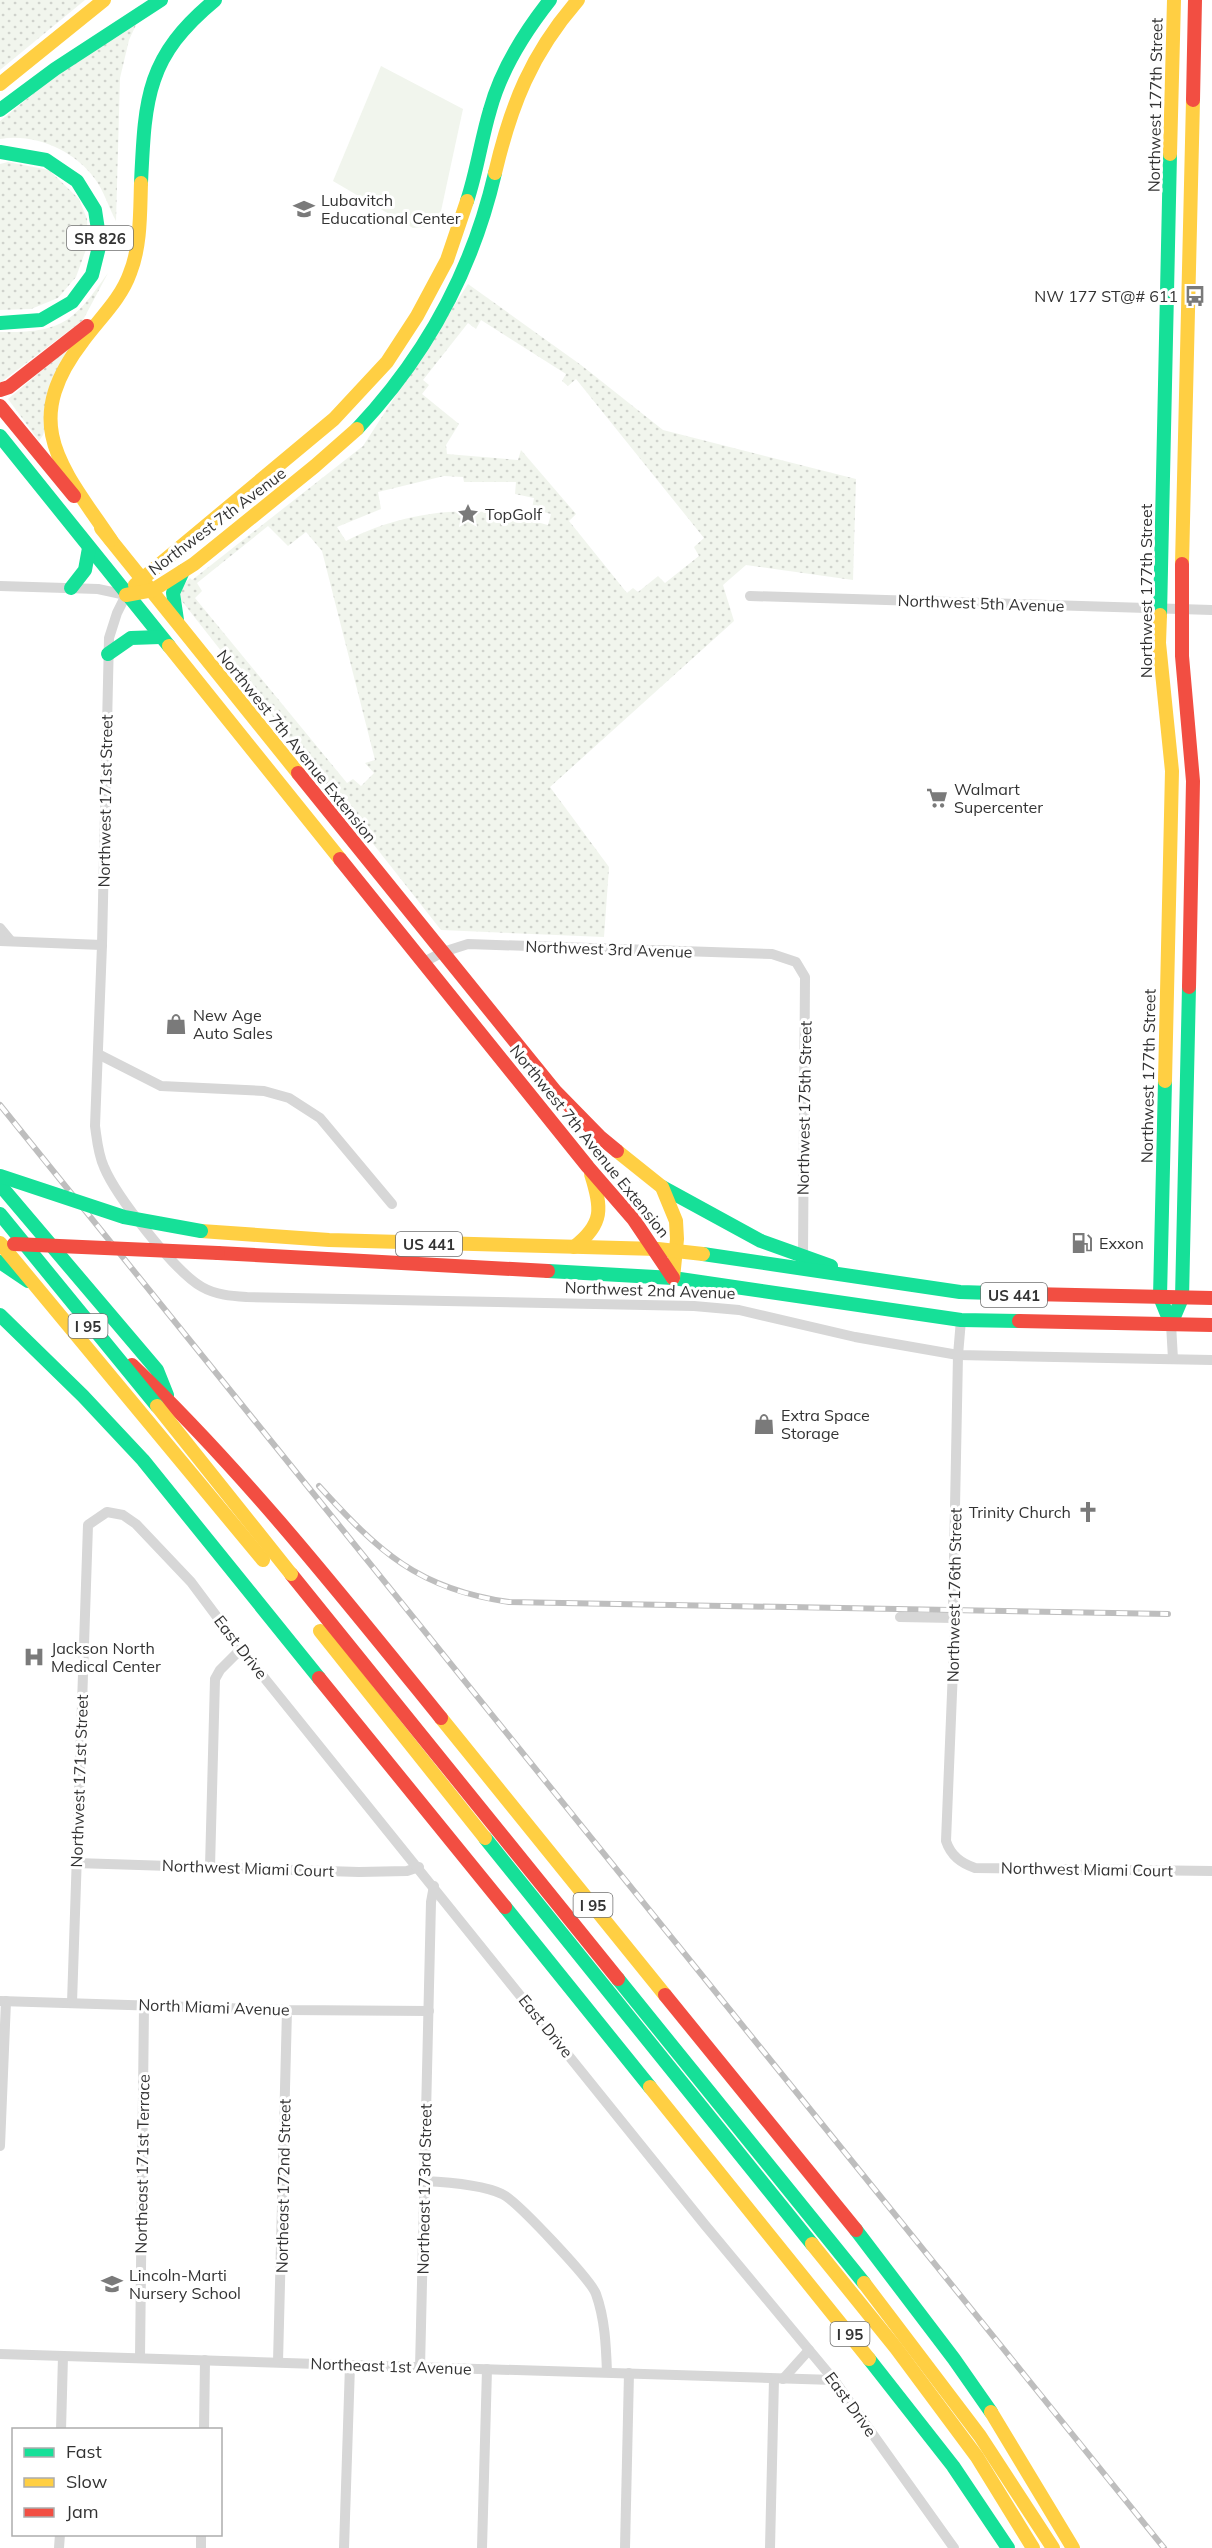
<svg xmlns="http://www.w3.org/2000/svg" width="1212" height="2548" font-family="Mulish,sans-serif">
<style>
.grass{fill:url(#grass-dots);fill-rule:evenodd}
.garden{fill:#f1f5ed}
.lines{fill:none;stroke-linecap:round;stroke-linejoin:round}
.street{stroke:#d7d7d7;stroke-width:10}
.fast{stroke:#16e098;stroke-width:14}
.slow{stroke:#ffcf43;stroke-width:14}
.jam{stroke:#f24e42;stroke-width:14}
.rail-casing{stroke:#bebebe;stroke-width:6}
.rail{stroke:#fff;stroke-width:4;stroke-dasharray:11;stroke-linecap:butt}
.fast-bridge{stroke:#16e098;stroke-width:14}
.slow-bridge{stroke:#ffcf43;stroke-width:14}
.jam-bridge{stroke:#f24e42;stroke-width:14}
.labels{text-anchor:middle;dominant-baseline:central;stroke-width:6;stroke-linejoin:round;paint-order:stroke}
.shield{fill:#fff;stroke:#707070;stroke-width:1.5}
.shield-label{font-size:15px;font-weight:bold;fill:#333}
.street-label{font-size:16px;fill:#333;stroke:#fff}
.poi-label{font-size:16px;fill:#333;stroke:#fff;text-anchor:start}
</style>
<defs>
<pattern id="grass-dots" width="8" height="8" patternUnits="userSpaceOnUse" patternTransform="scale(1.5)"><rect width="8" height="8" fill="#f1f5ed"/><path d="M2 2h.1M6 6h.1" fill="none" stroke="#cfd2cc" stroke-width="1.8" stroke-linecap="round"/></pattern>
</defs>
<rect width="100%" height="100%" fill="#fff"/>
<!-- grass -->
<g class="grass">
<polygon points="0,0 85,0 0,70"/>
<path d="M147,1l-18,39 -9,38 -4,143c-7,-13 -12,-30 -21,-42 -21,-29 -60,-46 -95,-40v-18z"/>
<polygon points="8,162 49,170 79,199 87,219 88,244 76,277 58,298 31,309 0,310 0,164"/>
<path d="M108,273l-25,47 -83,63v-51c63,1 73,-10 108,-59z"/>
<path d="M468,284l113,81 82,65 193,49 -3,101 -107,-15 -23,20 11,36 -184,166 59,80 -5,70 -163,-7 -260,-330 -1,-12 10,-10 2,2 171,-134zM481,320l85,54 -4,7 6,5 8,-7 128,159 -10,9 5,9 -34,27 -7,-7 -20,16 -5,-4 -6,5 -58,-72 7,-7 -55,-64 -3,10 -71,-6 -1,-9 13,-21 -37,-30 7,-9 -6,-5 45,-57 8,6zM444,476l19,1 1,5h52l-1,12 19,4 -2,11 19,5 -3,11c-13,-3 -26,-9 -40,-11 -55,-8 -113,1 -162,27l-9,-14 44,-18 -3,-17zM268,526l20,20 18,-14 16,19 53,209 -10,3 9,10 -13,13 -8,-7 -6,4 -152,-185 7,-7 -5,-8z"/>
<polygon points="70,347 43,435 39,441 8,399"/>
</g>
<!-- garden -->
<polygon class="garden" points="381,66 463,109 438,225 413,228 333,181"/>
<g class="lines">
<!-- street -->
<g class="street">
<path d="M0,586l98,3 28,6 -9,18 -8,25 -7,307 -7,181c2,14 3,28 9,41 12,29 71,105 98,120 14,8 30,9 45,10l447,9 45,4 116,27 103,18 254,5"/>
<polyline points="750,596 1212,610"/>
<polyline points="0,928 10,940"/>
<polyline points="0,941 102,945"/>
<polyline points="424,962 443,952 468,944 772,954 796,962 805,977 803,1256"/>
<polyline points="98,1054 161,1086 264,1091 289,1098 320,1118 392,1204"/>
<path d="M961,1320l-3,35 -5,254 2,11 -9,221c5,15 15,22 29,27l237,3"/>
<polyline points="1171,1324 1173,1359"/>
<polyline points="900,1617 954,1618"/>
<polyline points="76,1863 359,1872 407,1871 419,1867"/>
<polyline points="210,1867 215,1679 220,1670 241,1649"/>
<polyline points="0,2001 287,2010 429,2011"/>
<polyline points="72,2003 88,1525 107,1512 123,1515 136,1524 191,1582 241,1649 705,2225 834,2380 954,2548"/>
<polyline points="0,2146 6,2001"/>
<path d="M424,2181c22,1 59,4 78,13 14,6 89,86 94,100 9,25 10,52 11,78"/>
<polyline points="0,2354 834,2380"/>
<polyline points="140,2358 144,2006"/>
<polyline points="278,2362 287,2010"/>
<polyline points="420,2368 431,1902 434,1886"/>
<polyline points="783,2379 809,2350"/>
<polyline points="61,2430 63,2356"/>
<polyline points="204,2430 205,2360"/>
<polyline points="59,2548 60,2534"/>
<polyline points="201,2548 201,2534"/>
<polyline points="344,2548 350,2365"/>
<polyline points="482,2548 487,2369"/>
<polyline points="625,2548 629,2373"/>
<polyline points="770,2548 774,2379"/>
</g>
<!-- fast -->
<g class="fast">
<polyline points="0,110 55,69 161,0"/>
<polyline points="0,152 46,160 77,181 95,210 100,243 92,275 72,302 41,320 0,323"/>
<path d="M141,183c4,-85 5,-126 74,-183"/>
<path d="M467,201c10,-30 14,-61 23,-91 11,-41 34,-77 60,-110"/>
<path d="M357,429c69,-73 115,-157 138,-256"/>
<polyline points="0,436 169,646"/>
<polyline points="71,588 85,570 89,548"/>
<polyline points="1160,615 1170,154"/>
<polyline points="177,620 173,593 183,571"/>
<polyline points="108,654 131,638 160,637"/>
<polyline points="1165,1081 1160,1297 1171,1324"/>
<polyline points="0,1185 157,1370 167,1395"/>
<polyline points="662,1187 761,1241 831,1266"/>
<polyline points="703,1254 960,1292 1030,1294"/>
<polyline points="0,1262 28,1281"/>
<polyline points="548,1271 673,1278 961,1320 1019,1321"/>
<polyline points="0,1315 83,1396 143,1460 319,1678"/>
<polyline points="1171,1324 1182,1298 1189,987"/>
<polyline points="485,1838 812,2244"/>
<polyline points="505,1907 650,2087"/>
<polyline points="618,1979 864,2283"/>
<polyline points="856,2230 954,2359 991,2412"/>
<polyline points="869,2359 953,2466 1008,2548"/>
</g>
<!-- slow -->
<g class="slow">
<polyline points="0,84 104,0"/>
<polyline points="1170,154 1174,0"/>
<path d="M495,173c16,-68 36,-119 83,-173"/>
<polyline points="101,528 298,773"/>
<path d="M111,540c-50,-74 -92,-116 -28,-199 16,-22 38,-42 47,-68 11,-27 10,-61 11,-90"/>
<polyline points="1182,564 1193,100"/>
<polyline points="135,585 334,419 387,362 417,316 447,260 467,201"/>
<polyline points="126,595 153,590 194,564 315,466 357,429"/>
<polyline points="1160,615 1159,643 1172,771 1165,1081"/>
<polyline points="169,646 340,859"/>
<polyline points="617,1151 662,1187 676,1221 677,1239 673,1278"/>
<polyline points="201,1231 329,1240 658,1249 703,1254"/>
<path d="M574,1247c30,-23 28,-39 17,-73"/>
<polyline points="320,1631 485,1838"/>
<polyline points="441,1718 665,1995"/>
<polyline points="650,2087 869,2359"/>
<polyline points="812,2244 896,2348 977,2457 1033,2548"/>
<polyline points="864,2283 980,2436 1053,2548"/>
<polyline points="991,2412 1073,2548"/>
</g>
<!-- jam -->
<g class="jam">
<polyline points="1193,100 1195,0"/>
<polyline points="0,390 9,387 87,326"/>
<polyline points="0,406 74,496"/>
<polyline points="1182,564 1182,656 1193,781 1189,987"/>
<polyline points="298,773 555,1091 600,1137 617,1151"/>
<polyline points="340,859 588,1167 634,1220 673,1278"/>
<polyline points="218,1253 548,1271"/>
<polyline points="1030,1294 1212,1298"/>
<polyline points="1019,1321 1212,1325"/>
<path d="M132,1365c113,108 211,232 309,353"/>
<polyline points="291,1574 618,1979"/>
<polyline points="319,1678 505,1907"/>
<polyline points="665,1995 856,2230"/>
</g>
<defs>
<g id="rail">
<polyline points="0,1105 1164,2548"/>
<path d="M319,1486c60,66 99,103 190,116l659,12"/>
</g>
</defs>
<!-- rail casing -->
<use href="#rail" class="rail-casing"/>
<!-- rail -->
<use href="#rail" class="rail"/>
<!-- fast-bridge -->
<g class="fast-bridge">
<polyline points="0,1176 124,1217 201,1231"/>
<polyline points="0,1214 157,1406"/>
</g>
<!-- slow-bridge -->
<g class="slow-bridge">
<polyline points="0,1243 263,1560"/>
<polyline points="157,1406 291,1574"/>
</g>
<!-- jam-bridge -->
<polyline class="jam-bridge" points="14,1244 218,1253"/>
</g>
<!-- icons -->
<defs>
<symbol id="school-bare" viewBox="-9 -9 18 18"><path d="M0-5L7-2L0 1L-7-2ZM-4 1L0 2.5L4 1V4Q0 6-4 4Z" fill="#7a7a7a" stroke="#fff" stroke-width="2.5" paint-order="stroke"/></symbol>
<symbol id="bus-bare" viewBox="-9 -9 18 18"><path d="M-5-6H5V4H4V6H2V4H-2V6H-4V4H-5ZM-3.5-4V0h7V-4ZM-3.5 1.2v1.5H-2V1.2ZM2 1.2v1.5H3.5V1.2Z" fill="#7a7a7a" stroke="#fff" stroke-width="2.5" paint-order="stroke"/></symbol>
<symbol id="sight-bare" viewBox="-9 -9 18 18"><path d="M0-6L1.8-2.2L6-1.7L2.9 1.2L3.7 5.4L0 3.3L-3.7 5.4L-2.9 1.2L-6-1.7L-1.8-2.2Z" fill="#7a7a7a" stroke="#fff" stroke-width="2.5" paint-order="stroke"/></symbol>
<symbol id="supermarket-bare" viewBox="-9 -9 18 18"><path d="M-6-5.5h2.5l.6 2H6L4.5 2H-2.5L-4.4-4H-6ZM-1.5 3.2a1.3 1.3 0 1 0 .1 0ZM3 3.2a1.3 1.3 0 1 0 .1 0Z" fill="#7a7a7a" stroke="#fff" stroke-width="2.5" paint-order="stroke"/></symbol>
<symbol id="shop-bare" viewBox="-9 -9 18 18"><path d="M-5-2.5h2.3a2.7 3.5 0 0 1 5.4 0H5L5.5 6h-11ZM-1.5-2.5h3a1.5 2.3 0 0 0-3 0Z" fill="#7a7a7a" stroke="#fff" stroke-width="2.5" paint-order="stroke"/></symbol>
<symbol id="fuel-bare" viewBox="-9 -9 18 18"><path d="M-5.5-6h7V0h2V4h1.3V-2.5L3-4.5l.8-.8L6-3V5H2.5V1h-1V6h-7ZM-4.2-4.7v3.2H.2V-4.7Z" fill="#7a7a7a" stroke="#fff" stroke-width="2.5" paint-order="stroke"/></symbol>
<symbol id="church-bare" viewBox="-9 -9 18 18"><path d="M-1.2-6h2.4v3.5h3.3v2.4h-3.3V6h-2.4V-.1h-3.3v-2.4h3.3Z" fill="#7a7a7a" stroke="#fff" stroke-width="2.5" paint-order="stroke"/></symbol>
<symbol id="hospital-bare" viewBox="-9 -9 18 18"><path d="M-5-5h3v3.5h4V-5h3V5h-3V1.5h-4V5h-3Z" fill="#7a7a7a" stroke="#fff" stroke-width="2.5" paint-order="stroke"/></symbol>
</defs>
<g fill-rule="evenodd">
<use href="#school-bare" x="289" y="194" width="30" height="30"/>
<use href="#bus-bare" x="1180" y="281" width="30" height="30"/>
<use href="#sight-bare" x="453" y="499" width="30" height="30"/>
<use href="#supermarket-bare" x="922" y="783" width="30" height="30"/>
<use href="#shop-bare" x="161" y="1009" width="30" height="30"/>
<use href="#fuel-bare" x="1067" y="1228" width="30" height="30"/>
<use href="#shop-bare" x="749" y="1409" width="30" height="30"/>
<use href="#church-bare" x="1073" y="1497" width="30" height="30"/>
<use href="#hospital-bare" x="19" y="1642" width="30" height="30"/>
<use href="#school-bare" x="97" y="2269" width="30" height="30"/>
</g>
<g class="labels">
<!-- shield labels -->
<g class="shield">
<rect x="67" y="226" width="66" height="24" rx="4.5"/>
<rect x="396" y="1232" width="66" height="24" rx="4.5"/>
<rect x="981" y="1283" width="66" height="24" rx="4.5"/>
<rect x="68.5" y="1314" width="39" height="24" rx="4.5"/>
<rect x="573.5" y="1893" width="39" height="24" rx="4.5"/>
<rect x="830.5" y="2322" width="39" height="24" rx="4.5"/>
</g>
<g class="shield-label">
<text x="100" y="238">SR 826</text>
<text x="429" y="1244">US 441</text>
<text x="1014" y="1295">US 441</text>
<text x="88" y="1326">I 95</text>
<text x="593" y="1905">I 95</text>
<text x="850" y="2334">I 95</text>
</g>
<!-- street labels -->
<g class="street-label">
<text transform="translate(1155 105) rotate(-89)">Northwest 177th Street</text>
<text transform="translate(217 521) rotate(-37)">Northwest 7th Avenue</text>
<text transform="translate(1146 591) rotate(-90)">Northwest 177th Street</text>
<text transform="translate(981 603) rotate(2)">Northwest 5th Avenue</text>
<text transform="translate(297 746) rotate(51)">Northwest 7th Avenue Extension</text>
<text transform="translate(105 801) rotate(-89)">Northwest 171st Street</text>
<text transform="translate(609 949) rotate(2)">Northwest 3rd Avenue</text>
<text transform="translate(1148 1076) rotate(-89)">Northwest 177th Street</text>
<text transform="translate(804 1108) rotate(-89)">Northwest 175th Street</text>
<text transform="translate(590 1141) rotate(51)">Northwest 7th Avenue Extension</text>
<text transform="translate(650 1290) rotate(2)">Northwest 2nd Avenue</text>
<text transform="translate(954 1595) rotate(-89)">Northwest 176th Street</text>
<text transform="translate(241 1647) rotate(52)">East Drive</text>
<text transform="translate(79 1781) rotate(-88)">Northwest 171st Street</text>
<text transform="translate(248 1868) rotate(2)">Northwest Miami Court</text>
<text transform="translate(1087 1869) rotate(1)">Northwest Miami Court</text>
<text transform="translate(214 2007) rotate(2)">North Miami Avenue</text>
<text transform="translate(546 2026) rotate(51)">East Drive</text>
<text transform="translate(142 2164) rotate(-89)">Northeast 171st Terrace</text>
<text transform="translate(283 2186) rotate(-89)">Northeast 172nd Street</text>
<text transform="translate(424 2189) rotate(-89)">Northeast 173rd Street</text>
<text transform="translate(391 2366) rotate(2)">Northeast 1st Avenue</text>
<text transform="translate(851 2404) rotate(54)">East Drive</text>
</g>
<!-- poi labels -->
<g class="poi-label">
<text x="321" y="200">Lubavitch<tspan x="321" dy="18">Educational Center</tspan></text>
<text x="1178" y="296" text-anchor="end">NW 177 ST@# 611</text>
<text x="485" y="514">TopGolf</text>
<text x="954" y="789">Walmart<tspan x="954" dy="18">Supercenter</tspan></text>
<text x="193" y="1015">New Age<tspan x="193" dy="18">Auto Sales</tspan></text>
<text x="1099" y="1243">Exxon</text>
<text x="781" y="1415">Extra Space<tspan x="781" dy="18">Storage</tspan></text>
<text x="1071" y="1512" text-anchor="end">Trinity Church</text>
<text x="51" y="1648">Jackson North<tspan x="51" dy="18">Medical Center</tspan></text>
<text x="129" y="2275">Lincoln-Marti<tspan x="129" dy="18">Nursery School</tspan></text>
</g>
</g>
<!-- legend -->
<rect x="12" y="2428" width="210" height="108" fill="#ffffff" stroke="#adadad" stroke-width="1.5"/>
<rect x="24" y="2448" width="30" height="9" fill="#16e098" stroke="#adadad" stroke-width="1.5"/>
<text x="66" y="2458" font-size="18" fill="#333333">Fast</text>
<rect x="24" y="2478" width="30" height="9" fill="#ffcf43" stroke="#adadad" stroke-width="1.5"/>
<text x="66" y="2488" font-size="18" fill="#333333">Slow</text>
<rect x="24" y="2508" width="30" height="9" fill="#f24e42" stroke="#adadad" stroke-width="1.5"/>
<text x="66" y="2518" font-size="18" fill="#333333">Jam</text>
</svg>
